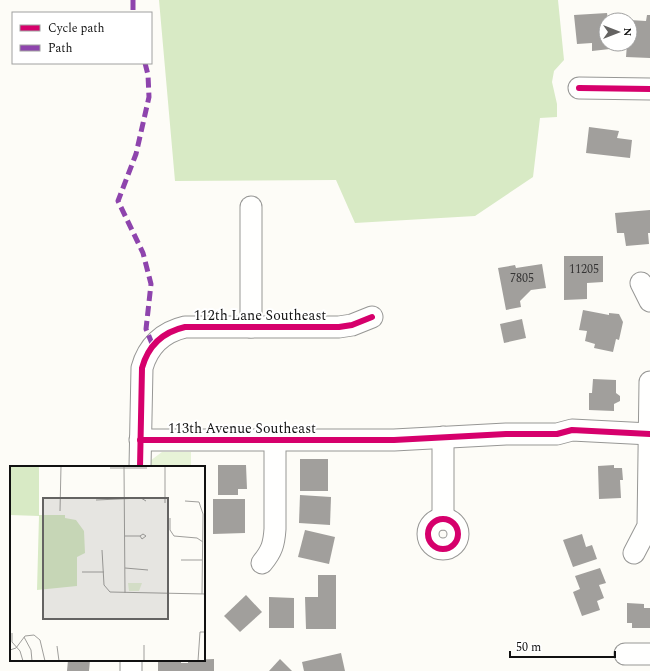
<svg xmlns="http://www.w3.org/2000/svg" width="650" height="671" font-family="Spectral,serif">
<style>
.green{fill:#e7f3d7}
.forest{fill:#d8eac5}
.building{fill:#a19f9c}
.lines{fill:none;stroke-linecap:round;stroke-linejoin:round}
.minor-casing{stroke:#979795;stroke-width:23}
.minor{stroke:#fffffe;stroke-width:21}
.quiet{stroke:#8e44ad;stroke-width:5;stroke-dasharray:10 5;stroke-linecap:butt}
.cycleway-casing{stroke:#fff;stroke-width:8}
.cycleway{stroke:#d6006c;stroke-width:6}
.labels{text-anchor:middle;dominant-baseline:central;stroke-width:4;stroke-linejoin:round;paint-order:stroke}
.number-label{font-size:12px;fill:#353434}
.street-label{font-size:14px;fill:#111;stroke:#fff}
.inset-road{fill:none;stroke:#9f9e9b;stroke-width:1}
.view{fill:#646362;fill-opacity:0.15;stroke:#646362;stroke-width:2}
.inset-edge{fill:none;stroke:#111;stroke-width:2}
</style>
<rect width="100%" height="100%" fill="#fdfcf7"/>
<!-- green -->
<polygon class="green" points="162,452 191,452 191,467 149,467 150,461"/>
<!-- forest -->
<polygon class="forest" points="159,0 558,0 564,60 554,71 552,82 557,104 557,117 540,118 533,177 475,216 355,223 336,180 175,181"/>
<!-- building -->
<g class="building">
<polygon points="607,13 608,20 606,20 606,44 610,44 610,49 592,51 592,43 577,44 574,15"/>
<polygon points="647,15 650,15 650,58 626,57 627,44 630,44 630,20 646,21"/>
<polygon points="589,127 619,131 617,138 632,140 630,158 586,153"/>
<polygon points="650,210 650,233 648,233 649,244 626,246 624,233 617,233 615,213"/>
<polygon points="564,256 603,256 603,282 587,283 587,299 564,300"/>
<polygon points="542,264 546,288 531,290 520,301 521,307 506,310 498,268 515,265 516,268"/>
<polygon points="583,310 609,315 609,313 619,314 623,322 619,340 616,339 613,352 594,348 595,344 585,341 587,331 579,330"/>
<polygon points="522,319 526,338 504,343 500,324"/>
<polygon points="593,379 616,380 616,393 620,396 620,401 614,404 614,411 589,410 589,393 592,393"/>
<rect x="300" y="459" width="28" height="32"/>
<polygon points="218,465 246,465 247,489 238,489 238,495 218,495"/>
<polygon points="614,465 614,468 622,468 623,480 620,480 621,498 599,499 598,466"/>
<polygon points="300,495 331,497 330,525 299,523"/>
<polygon points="213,499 245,499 245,533 213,534"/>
<polygon points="305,530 335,537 329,564 298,557"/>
<polygon points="582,534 586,547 592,545 597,559 573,567 563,540"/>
<polygon points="600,568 606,583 599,585 604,598 597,601 600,610 582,616 573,592 580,589 575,576"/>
<polygon points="318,575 336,575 336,629 306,629 305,597 318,597"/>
<polygon points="246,595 262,612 240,632 224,616"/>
<polygon points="269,597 294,598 294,628 269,628"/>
<polygon points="627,603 644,604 644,608 650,608 650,628 632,628 632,623 627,623"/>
<polygon points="341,653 345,671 304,671 302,662"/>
<polygon points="214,659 214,671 158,671 158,660 181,660 181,663 188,663 188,660"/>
<polygon points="280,659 292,671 269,671"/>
<polygon points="68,660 90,660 89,671 67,671"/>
</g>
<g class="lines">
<defs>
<g id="minor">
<polyline points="579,88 650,89"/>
<polyline points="251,207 251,327"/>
<polyline points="641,283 650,301"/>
<polyline points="443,437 443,519"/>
<polyline points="140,440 394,440 506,434 557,434 572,430 650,434"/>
<path d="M140,467l2,-99c6,-22 21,-36 43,-41h154l13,-2 20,-8"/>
<circle cx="443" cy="534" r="15"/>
<polyline points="634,553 648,526 650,382"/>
<path d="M262,563c10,-12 12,-19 13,-34v-89"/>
<polyline points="625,654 650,654"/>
<polyline points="131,660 131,671"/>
</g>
</defs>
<!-- minor casing -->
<use href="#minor" class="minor-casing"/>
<!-- minor -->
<use href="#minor" class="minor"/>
<!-- quiet -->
<g class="quiet">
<polyline points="133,0 133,13"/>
<polyline points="145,63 148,75 149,97 136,154 118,201 143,253 151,284 146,329 153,346"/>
</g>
<defs>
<g id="cycleway">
<polyline points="579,88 650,89"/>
<polyline points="140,440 394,440 506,434 557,434 572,430 650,434"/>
<path d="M140,467l2,-99c6,-22 21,-36 43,-41h154l13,-2 20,-8"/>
<circle cx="443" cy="534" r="15"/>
</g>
</defs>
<!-- cycleway casing -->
<use href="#cycleway" class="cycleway-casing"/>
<!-- cycleway -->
<use href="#cycleway" class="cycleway"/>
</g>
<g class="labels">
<!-- number labels -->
<g class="number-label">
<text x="584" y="269">11205</text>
<text x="522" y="278">7805</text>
</g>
<!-- street labels -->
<g class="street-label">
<text x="260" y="315">112th Lane Southeast</text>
<text x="242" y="428">113th Avenue Southeast</text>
</g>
</g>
<!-- overview -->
<g transform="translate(10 466)">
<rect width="195" height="195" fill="#fdfcf7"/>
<path d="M118,117h14l-3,8h-10z" fill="#e7f3d7"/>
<path d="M0,0h29v49h26v3l11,2 8,11 1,22 -8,4v29l-40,4 2,-74 -29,-1z" fill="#d8eac5"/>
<path class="inset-road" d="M114,0l1,127M155,0v37M100,2h37M86,34l45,-2 5,3M175,35l14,1 4,12 -1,80M50,45l1,-45M160,52v12l4,6 23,2 6,4M115,70h15l2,3 4,-3 -3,-2 -3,2M92,84l2,35 6,7 95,2M171,94h21M115,102l23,2M72,106h22M2,167v9l8,9 3,10M14,171l7,13 1,11M47,180l2,15M0,184l6,-2 9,-12 9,-1 6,5 5,21M134,195v-16M188,195l2,-29h5"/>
<path class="view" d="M33,32h125v121h-125z"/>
<rect width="195" height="195" class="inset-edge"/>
</g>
<!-- legend -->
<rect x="12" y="12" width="140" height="52" fill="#ffffff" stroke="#a0a0a0"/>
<rect x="20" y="25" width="20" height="6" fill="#d6006c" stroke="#a0a0a0"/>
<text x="48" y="32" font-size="12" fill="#111111">Cycle path</text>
<rect x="20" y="45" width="20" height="6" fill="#8e44ad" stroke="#a0a0a0"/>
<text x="48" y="52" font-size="12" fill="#111111">Path</text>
<!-- north arrow -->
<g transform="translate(618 32) rotate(90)"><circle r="19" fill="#ffffff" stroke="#a0a0a0"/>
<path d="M0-3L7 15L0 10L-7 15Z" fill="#646362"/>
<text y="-6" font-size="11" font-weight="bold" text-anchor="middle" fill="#111111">N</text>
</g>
<!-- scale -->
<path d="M510 651v6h105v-6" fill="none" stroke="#111111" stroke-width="2"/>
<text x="516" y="651" font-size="12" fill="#111111" stroke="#ffffff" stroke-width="3" paint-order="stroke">50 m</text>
</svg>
